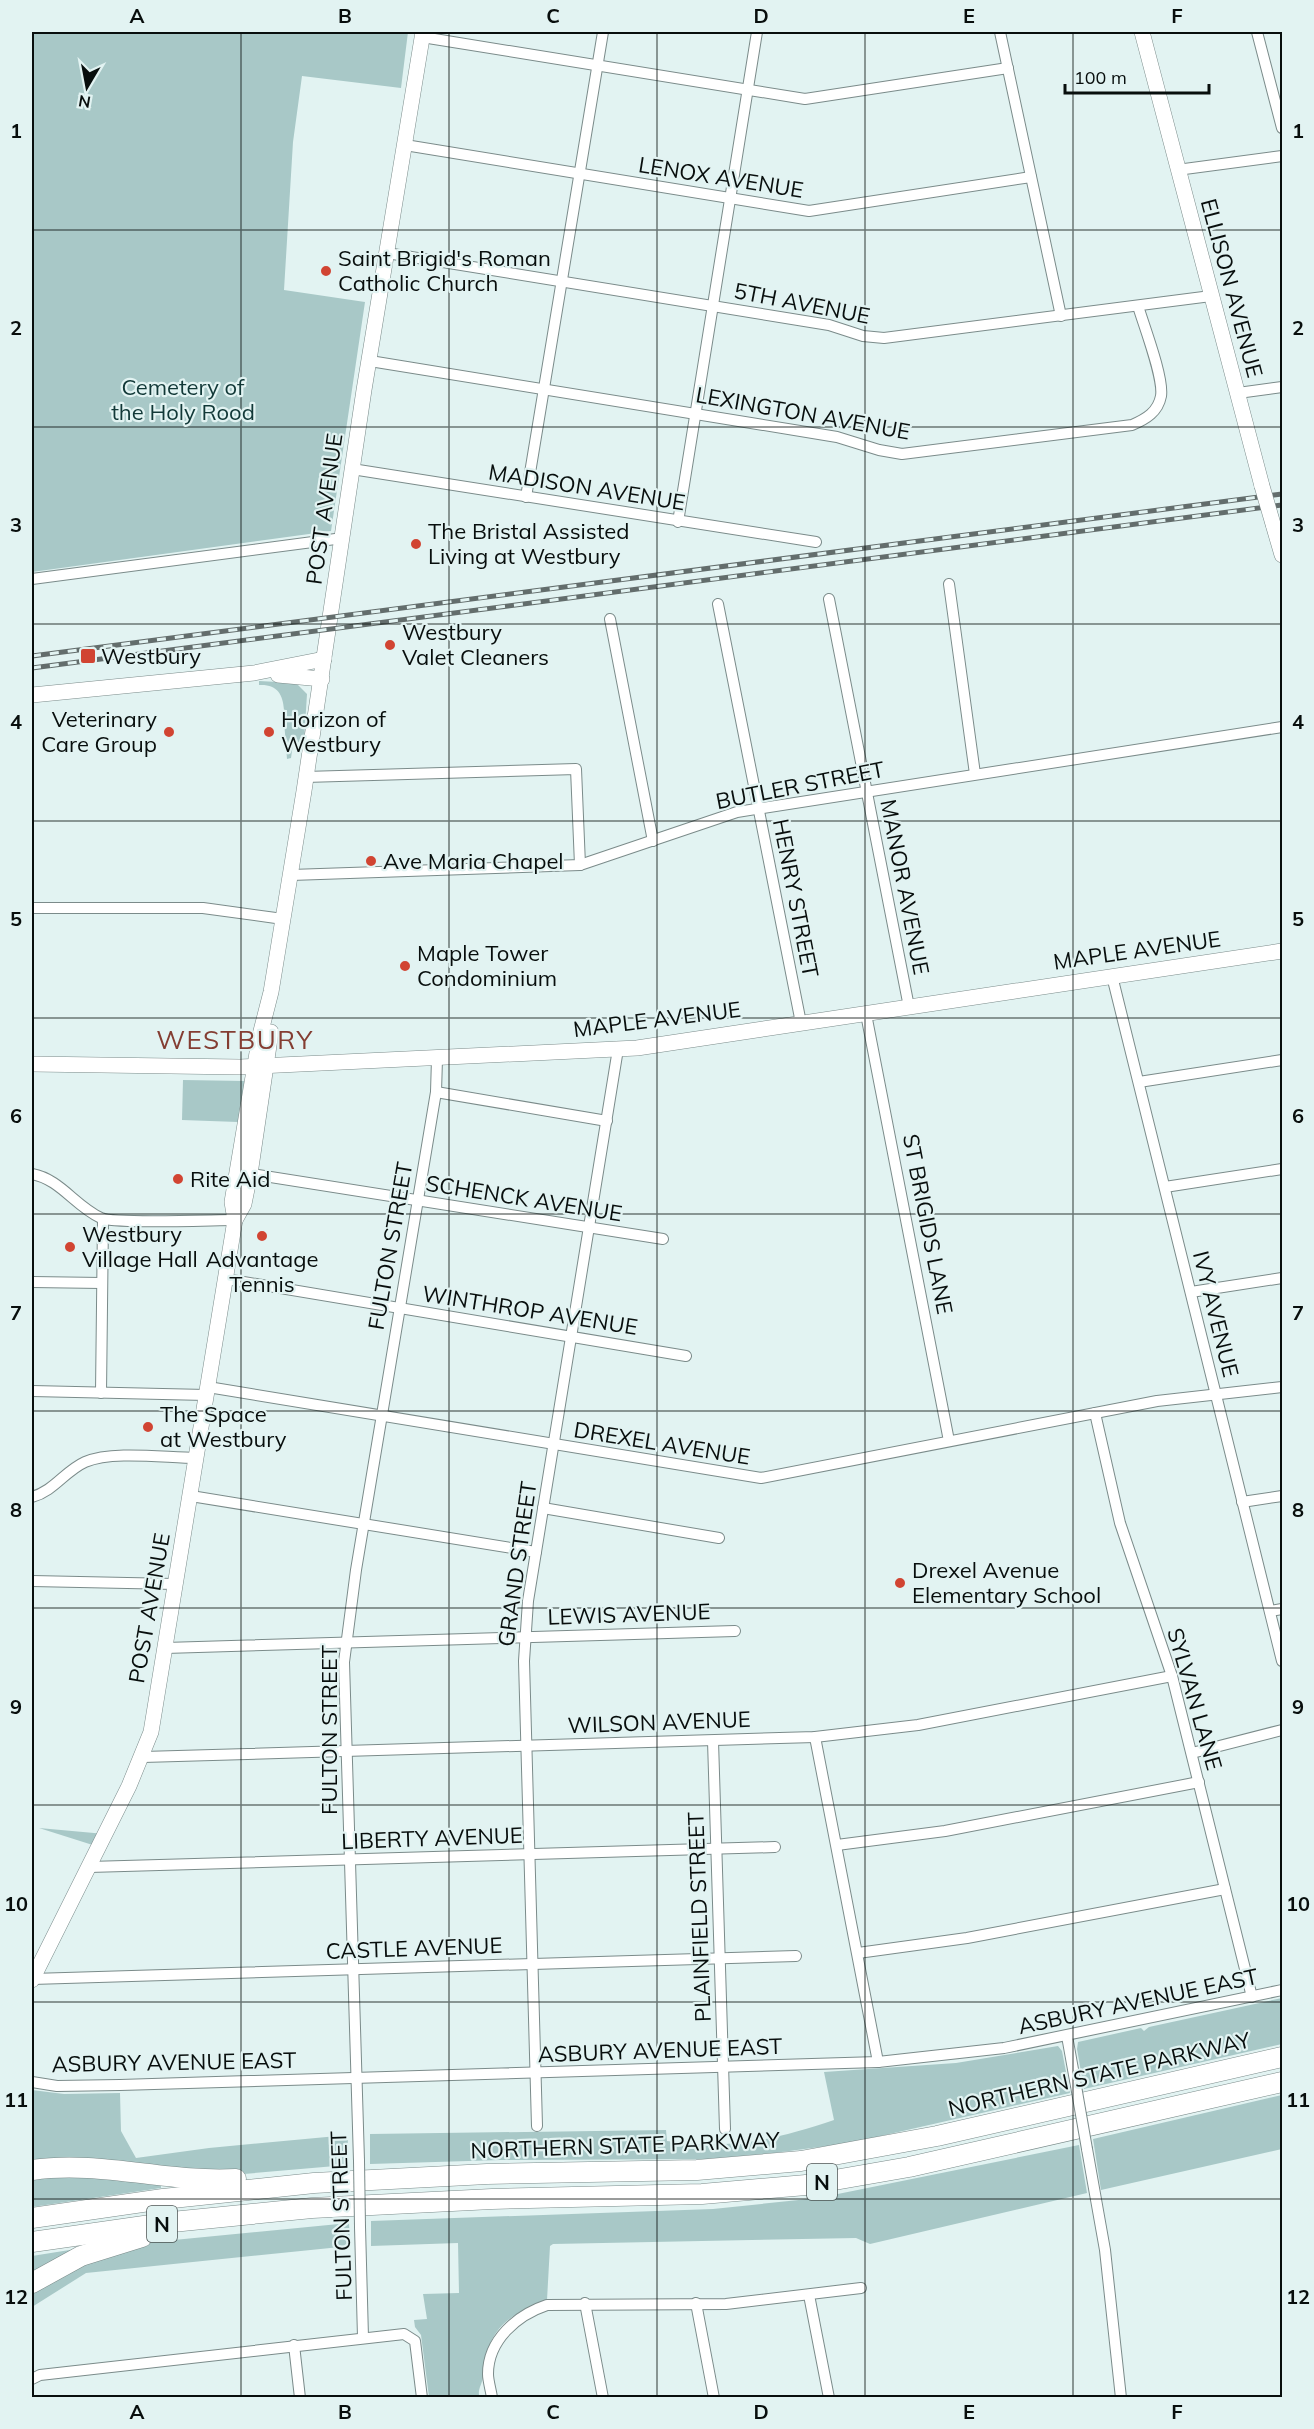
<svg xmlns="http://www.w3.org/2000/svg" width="1314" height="2429" font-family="Mulish,sans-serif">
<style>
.green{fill:#a8c8c7}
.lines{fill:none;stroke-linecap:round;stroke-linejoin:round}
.street-casing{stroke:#7b8b8a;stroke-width:12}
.secondary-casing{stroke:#7b8b8a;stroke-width:16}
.highway-casing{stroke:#7b8b8a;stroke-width:21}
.street{stroke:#fff;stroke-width:10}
.secondary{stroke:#fff;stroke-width:15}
.highway{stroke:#fff;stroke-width:20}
.rail-casing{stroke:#636d6c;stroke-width:5}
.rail{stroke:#e2f3f2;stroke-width:3;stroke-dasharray:9;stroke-linecap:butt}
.street-bridge-casing{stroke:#7b8b8a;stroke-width:12;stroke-linecap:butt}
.secondary-bridge-casing{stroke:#7b8b8a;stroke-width:16;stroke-linecap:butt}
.street-bridge{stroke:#fff;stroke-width:10}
.secondary-bridge{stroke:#fff;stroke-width:15}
.grid{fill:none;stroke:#080e0d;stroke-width:1.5;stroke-opacity:0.55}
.poi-dot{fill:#d14432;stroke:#e2f3f2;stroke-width:2}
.labels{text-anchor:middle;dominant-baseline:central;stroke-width:4.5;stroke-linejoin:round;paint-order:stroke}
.shield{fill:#e2f3f2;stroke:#495352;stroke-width:1.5}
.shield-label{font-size:21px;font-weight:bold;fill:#080e0d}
.street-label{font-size:22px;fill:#080e0d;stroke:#e2f3f2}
.poi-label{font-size:22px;fill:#080e0d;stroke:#e2f3f2;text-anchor:start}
.park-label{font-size:22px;fill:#113837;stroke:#e2f3f2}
.quarter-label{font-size:26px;letter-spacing:1.5px;fill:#843d32;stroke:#e2f3f2}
.neatline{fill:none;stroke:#080e0d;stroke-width:2}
.grid-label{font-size:20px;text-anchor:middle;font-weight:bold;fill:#080e0d}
</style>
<rect width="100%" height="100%" fill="#e2f3f2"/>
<!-- green -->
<g class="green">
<polygon points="32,32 408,32 401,88 302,76 293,142 284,290 365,302 331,531 32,572"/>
<path d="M259,681l37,2 11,11 -3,47 -11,3 -2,14 -4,1 -3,-38 3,-11h-3c-1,-16 -7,-26 -25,-25z"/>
<polygon points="183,1080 245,1081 238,1122 182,1120"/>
<polygon points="39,1828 105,1834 99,1847"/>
<polygon points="1282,1998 1282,2044 1084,2089 1077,2049 1078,2042 1141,2028 1144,2031 1149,2027"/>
<path d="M1058,2046l4,5 8,42 -220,50 -76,10 -66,6 -207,1 -131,4v-30l296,-4 1,11c64,9 107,-1 167,-21l-10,-48 132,-9z"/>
<polygon points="32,2090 64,2094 120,2093 121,2131 136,2158 209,2148 348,2135 347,2165 220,2176 32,2165"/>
<polygon points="1282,2095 1282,2149 1101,2190 1093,2139"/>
<path d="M1079,2145l8,48 -217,51 -14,-6 -303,6 -3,2 -3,54c-42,16 -60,30 -64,77 -1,7 -5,12 -4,18l-50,2 -8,-62 -6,-8 -1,-7 13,-1 -4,-25 36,-1 -1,-50 -87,3v-25l342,-12 105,-11z"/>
<polygon points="53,2173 161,2182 161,2188 32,2207 32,2176"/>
<polygon points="349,2223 350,2246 86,2273 32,2307 32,2292 84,2261 143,2243"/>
<polygon points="82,2248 32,2279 32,2256"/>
</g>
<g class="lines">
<defs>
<g id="street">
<polyline points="1000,32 1061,316"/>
<polyline points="1257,32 1282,128"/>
<polyline points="422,37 805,99 1008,68"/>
<polyline points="405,145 809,211 1031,177"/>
<polyline points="1177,170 1282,156"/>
<polyline points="387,253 829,325 863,336 884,338 1211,296"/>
<path d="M370,361l467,76 42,13 23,4 230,-29c14,-6 26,-13 29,-29 3,-18 -17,-70 -23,-90"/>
<polyline points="1238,393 1282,387"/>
<polyline points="352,469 816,542"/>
<polyline points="526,497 603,32"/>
<polyline points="678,522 757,32"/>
<polyline points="32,579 343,538"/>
<polyline points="949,584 975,774"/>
<polyline points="829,599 909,1007"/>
<polyline points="718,604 801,1023"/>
<polyline points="610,619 653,841"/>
<polyline points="305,777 576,769 580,865"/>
<polyline points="291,875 580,865 737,812 1282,727"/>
<polyline points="32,908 203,908 283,919"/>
<polyline points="1112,976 1282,1661"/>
<polyline points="866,1014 949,1441"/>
<polyline points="1139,1082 1282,1060"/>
<polyline points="436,1092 607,1121"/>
<polyline points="245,1173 663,1239"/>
<path d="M32,1174c28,5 43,32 69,44 13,6 112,2 134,2"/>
<polyline points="1165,1187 1282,1169"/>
<polyline points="226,1279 686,1356"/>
<polyline points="32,1282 102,1283"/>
<polyline points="1191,1292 1282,1278"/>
<polyline points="208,1387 761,1478 1157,1401 1282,1387"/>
<polyline points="32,1391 206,1395"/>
<polyline points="101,1393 103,1219"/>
<polyline points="1095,1413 1120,1523 1172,1676 1252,1997"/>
<polyline points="191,1496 536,1552"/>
<path d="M32,1497c22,-6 33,-26 53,-35 28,-12 81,-4 111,-4"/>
<polyline points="1242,1502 1282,1496"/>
<polyline points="543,1508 719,1538"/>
<polyline points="32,1581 175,1584"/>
<polyline points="1270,1611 1282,1609"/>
<polyline points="165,1648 735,1631"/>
<polyline points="815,1737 878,2062"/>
<polyline points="713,1741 725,2129"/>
<polyline points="1192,1753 1282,1730"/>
<polyline points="143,1757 815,1737 918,1725 1172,1676"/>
<polyline points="837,1845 945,1831 1199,1782"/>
<polyline points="89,1867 775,1847"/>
<polyline points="858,1953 967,1938 1225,1889"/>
<polyline points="32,1979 796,1956"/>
<polyline points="1067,2036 1076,2086"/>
<polyline points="32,2082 57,2086 120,2085 878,2062 1004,2048 1282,1990"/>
<polyline points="537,2126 524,1661 528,1601 618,1049"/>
<polyline points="1087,2149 1105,2250 1121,2398"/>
<polyline points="359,2161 344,1662 356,1570 436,1092 437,1059"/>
<polyline points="360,2227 363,2337"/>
<polyline points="809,2295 829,2398"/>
<polyline points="585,2303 603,2398"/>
<polyline points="696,2303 714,2398"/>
<polyline points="294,2345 300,2398"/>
<polyline points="32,2379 40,2375 404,2334 415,2341 422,2398"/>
<path d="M492,2398c-1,-8 -4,-17 -4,-24 0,-34 29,-59 59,-69l179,-1 135,-16"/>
</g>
<g id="secondary">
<polyline points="1142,32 1262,486"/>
<polyline points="1273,524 1282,555"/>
<polyline points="278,675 322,679"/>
<polyline points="32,695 254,673 324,659"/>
<polyline points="32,1064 240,1067 637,1048 1282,951"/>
<polyline points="235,1220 244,1204 250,1174 271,1032"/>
<polyline points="32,1980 129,1786 151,1732 235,1220 232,1202 237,1172 260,1035 271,992 304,791 364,390 423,32"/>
</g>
<g id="highway">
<path d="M32,2170c68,-10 135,13 204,9"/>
<polyline points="32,2218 163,2199 314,2183 487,2174 697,2170 801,2161 937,2136 1282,2057"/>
<polyline points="32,2242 172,2222 312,2208 492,2199 702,2194 806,2185 909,2167 1282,2082"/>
<polyline points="32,2283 81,2256 142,2237"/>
</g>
</defs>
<!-- street casing -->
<use href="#street" class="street-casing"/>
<!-- secondary casing -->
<use href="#secondary" class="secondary-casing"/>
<!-- highway casing -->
<use href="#highway" class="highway-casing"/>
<!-- street -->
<use href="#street" class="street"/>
<!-- secondary -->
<use href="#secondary" class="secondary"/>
<!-- highway -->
<use href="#highway" class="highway"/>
<defs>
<g id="rail">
<polyline points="32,656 1282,494"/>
<polyline points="32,668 1282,505"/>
</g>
</defs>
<!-- rail casing -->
<use href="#rail" class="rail-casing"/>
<!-- rail -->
<use href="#rail" class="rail"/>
<defs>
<g id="street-bridge">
<polyline points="1076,2086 1087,2149"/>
<polyline points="359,2161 360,2227"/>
</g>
<polyline id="secondary-bridge" points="1262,486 1273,524"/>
</defs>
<!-- street-bridge casing -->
<use href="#street-bridge" class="street-bridge-casing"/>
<!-- secondary-bridge casing -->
<use href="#secondary-bridge" class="secondary-bridge-casing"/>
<!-- street-bridge -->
<use href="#street-bridge" class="street-bridge"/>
<!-- secondary-bridge -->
<use href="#secondary-bridge" class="secondary-bridge"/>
</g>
<!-- grid -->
<path class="grid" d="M241,32v2366M449,32v2366M657,32v2366M865,32v2366M1073,32v2366M32,230h1250M32,427h1250M32,624h1250M32,821h1250M32,1018h1250M32,1214h1250M32,1411h1250M32,1608h1250M32,1805h1250M32,2002h1250M32,2199h1250"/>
<!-- markers -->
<g class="poi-dot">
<circle cx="326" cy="271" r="6"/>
<circle cx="416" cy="544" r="6"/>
<circle cx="390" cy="645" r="6"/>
<rect x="80" y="648" width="16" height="16" rx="3"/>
<circle cx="169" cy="732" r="6"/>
<circle cx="269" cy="732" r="6"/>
<circle cx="371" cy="861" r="6"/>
<circle cx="405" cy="966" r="6"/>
<circle cx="178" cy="1179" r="6"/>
<circle cx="262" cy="1236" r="6"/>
<circle cx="70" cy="1247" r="6"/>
<circle cx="148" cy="1427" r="6"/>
<circle cx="900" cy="1583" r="6"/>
</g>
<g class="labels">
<!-- shield labels -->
<g class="shield">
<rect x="807" y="2164" width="30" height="36" rx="4.5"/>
<rect x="147" y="2206" width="30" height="36" rx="4.5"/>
</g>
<g class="shield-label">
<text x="822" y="2182">N</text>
<text x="162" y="2224">N</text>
</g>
<!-- street labels -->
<g class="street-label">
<text transform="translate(721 177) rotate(9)">LENOX AVENUE</text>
<text transform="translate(1232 288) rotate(75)">ELLISON AVENUE</text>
<text transform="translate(802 303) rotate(11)">5TH AVENUE</text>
<text transform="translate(803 413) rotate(10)">LEXINGTON AVENUE</text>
<text transform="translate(587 487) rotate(9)">MADISON AVENUE</text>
<text transform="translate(324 509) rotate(-82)">POST AVENUE</text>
<text transform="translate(800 785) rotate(-11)">BUTLER STREET</text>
<text transform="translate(905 887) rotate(79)">MANOR AVENUE</text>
<text transform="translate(796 898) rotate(79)">HENRY STREET</text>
<text transform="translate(1137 950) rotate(-8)">MAPLE AVENUE</text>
<text transform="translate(657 1019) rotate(-7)">MAPLE AVENUE</text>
<text transform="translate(524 1198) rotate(9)">SCHENCK AVENUE</text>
<text transform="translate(928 1224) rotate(79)">ST BRIGIDS LANE</text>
<text transform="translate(390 1246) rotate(-80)">FULTON STREET</text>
<text transform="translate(530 1310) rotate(9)">WINTHROP AVENUE</text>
<text transform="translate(1216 1314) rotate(76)">IVY AVENUE</text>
<text transform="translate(662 1443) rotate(9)">DREXEL AVENUE</text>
<text transform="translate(517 1564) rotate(-82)">GRAND STREET</text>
<text transform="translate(149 1608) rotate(-80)">POST AVENUE</text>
<text transform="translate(629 1614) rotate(-2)">LEWIS AVENUE</text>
<text transform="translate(1195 1699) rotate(74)">SYLVAN LANE</text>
<text transform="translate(659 1722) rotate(-2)">WILSON AVENUE</text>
<text transform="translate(329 1730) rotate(-90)">FULTON STREET</text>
<text transform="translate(432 1838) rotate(-2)">LIBERTY AVENUE</text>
<text transform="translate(699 1917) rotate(-92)">PLAINFIELD STREET</text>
<text transform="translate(414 1948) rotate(-2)">CASTLE AVENUE</text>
<text transform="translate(1138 2001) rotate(-12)">ASBURY AVENUE EAST</text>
<text transform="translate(660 2050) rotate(-2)">ASBURY AVENUE EAST</text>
<text transform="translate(174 2062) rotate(-1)">ASBURY AVENUE EAST</text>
<text transform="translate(1099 2074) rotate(-13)">NORTHERN STATE PARKWAY</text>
<text transform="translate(625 2145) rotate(-2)">NORTHERN STATE PARKWAY</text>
<text transform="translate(341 2216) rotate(-92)">FULTON STREET</text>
</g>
<!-- poi labels -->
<g class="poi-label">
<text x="338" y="258">Saint Brigid's Roman<tspan x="338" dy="25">Catholic Church</tspan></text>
<text x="428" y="531">The Bristal Assisted<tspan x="428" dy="25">Living at Westbury</tspan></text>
<text x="402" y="632">Westbury<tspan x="402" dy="25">Valet Cleaners</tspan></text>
<text x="101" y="656">Westbury</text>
<text x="157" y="719" text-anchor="end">Veterinary<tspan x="157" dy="25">Care Group</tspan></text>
<text x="281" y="719">Horizon of<tspan x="281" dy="25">Westbury</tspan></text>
<text x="383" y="861">Ave Maria Chapel</text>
<text x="417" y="953">Maple Tower<tspan x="417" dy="25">Condominium</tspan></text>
<text x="190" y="1179">Rite Aid</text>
<text x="82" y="1234">Westbury<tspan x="82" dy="25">Village Hall</tspan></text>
<text x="262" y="1259" text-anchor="middle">Advantage<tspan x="262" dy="25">Tennis</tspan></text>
<text x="160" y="1414">The Space<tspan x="160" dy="25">at Westbury</tspan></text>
<text x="912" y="1570">Drexel Avenue<tspan x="912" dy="25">Elementary School</tspan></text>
</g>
<!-- park labels -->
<g class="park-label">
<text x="183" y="387">Cemetery of<tspan x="183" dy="25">the Holy Rood</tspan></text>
</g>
<!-- quarter labels -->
<g class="quarter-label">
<text x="235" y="1039">WESTBURY</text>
</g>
</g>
<!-- border -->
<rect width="1314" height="2429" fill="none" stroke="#e2f3f2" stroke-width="66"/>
<!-- north arrow -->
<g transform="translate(87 87) rotate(190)" stroke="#e2f3f2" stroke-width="4.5" paint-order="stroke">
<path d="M0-4.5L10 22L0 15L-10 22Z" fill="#080e0d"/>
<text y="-9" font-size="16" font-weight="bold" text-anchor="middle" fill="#080e0d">N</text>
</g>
<!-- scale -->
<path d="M1065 84v9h144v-9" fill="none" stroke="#080e0d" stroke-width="3"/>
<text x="1074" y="84" font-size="18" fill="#080e0d" stroke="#e2f3f2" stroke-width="4.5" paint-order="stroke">100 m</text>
<rect x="33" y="33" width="1248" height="2363" class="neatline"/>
<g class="grid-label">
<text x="137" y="23">A</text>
<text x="345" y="23">B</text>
<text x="553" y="23">C</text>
<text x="761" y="23">D</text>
<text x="969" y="23">E</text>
<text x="1177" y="23">F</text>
<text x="16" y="138">1</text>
<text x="1298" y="138">1</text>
<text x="16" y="335">2</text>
<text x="1298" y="335">2</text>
<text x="16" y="532">3</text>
<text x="1298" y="532">3</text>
<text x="16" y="729">4</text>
<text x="1298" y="729">4</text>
<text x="16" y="926">5</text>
<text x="1298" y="926">5</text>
<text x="16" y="1123">6</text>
<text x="1298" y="1123">6</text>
<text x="16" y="1320">7</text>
<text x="1298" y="1320">7</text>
<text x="16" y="1517">8</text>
<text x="1298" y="1517">8</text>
<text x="16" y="1714">9</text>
<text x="1298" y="1714">9</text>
<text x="16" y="1911">10</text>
<text x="1298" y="1911">10</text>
<text x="16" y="2107">11</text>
<text x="1298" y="2107">11</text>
<text x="16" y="2304">12</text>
<text x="1298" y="2304">12</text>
<text x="137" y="2419">A</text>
<text x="345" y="2419">B</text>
<text x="553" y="2419">C</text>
<text x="761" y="2419">D</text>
<text x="969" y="2419">E</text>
<text x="1177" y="2419">F</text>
</g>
</svg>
